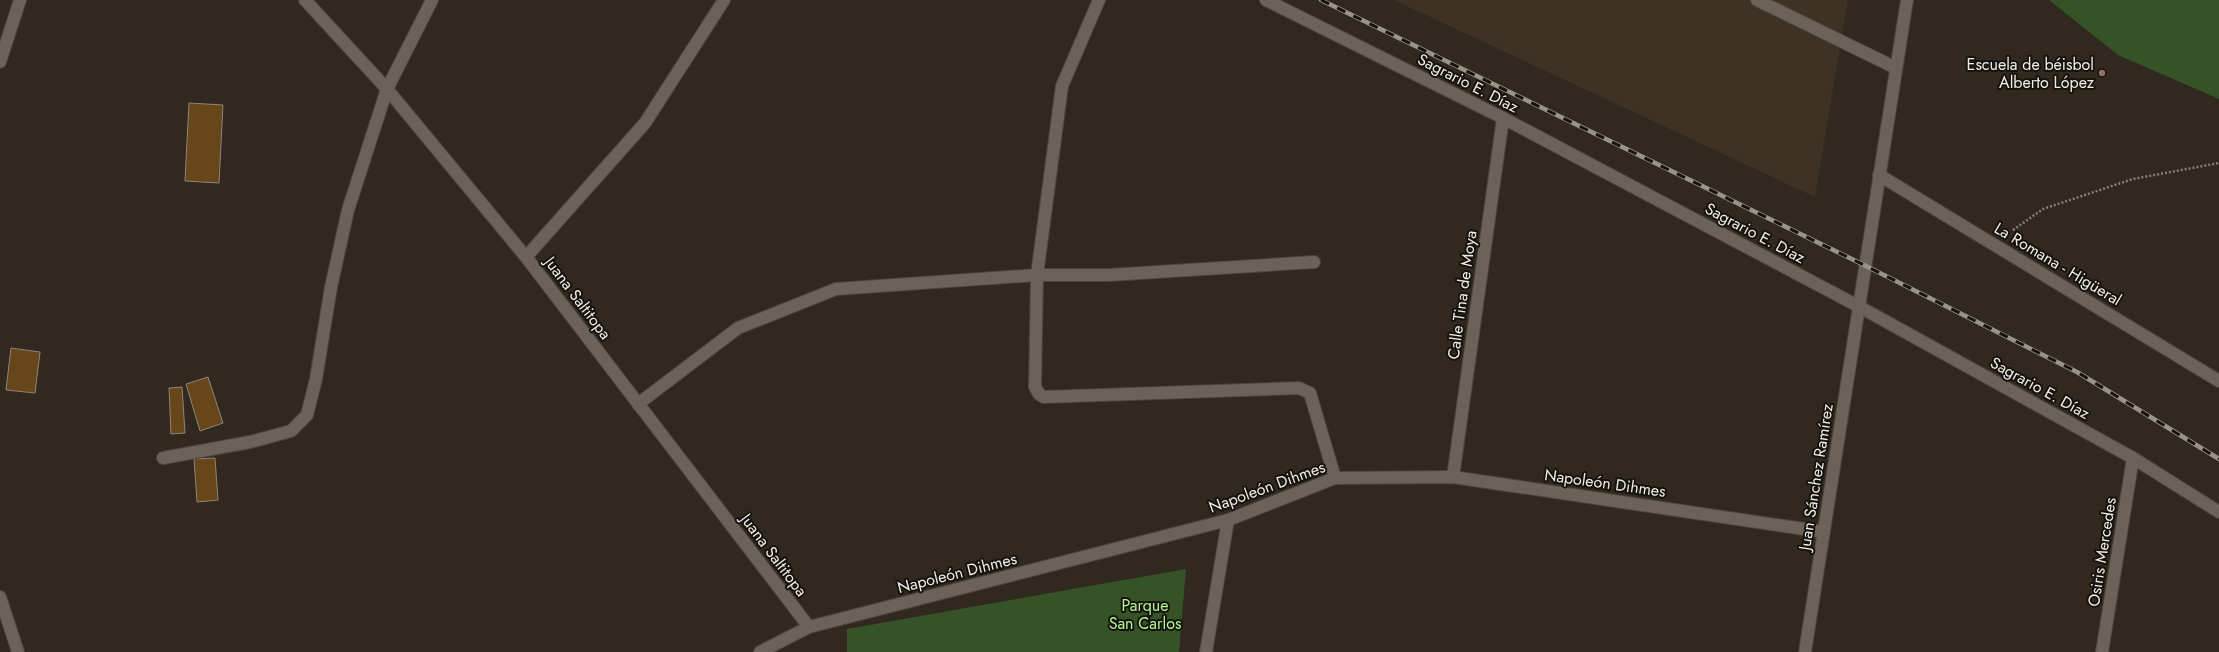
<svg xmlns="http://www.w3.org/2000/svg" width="2219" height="652" font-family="Jost,sans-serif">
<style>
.built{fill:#3e3225}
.green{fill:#355326}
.building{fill:#67461a;stroke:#8d847a}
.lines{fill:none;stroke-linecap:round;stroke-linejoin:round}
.lane-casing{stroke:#4c463f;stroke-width:14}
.street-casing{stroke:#4c463f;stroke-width:14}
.secondary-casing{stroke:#4c463f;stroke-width:14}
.path{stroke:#867f78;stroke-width:2.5;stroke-dasharray:2 2;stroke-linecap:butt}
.lane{stroke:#6b6259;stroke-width:12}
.street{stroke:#6b6259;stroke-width:12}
.secondary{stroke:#6b6259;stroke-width:12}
.rail-casing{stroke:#99938c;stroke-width:4.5}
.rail{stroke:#16120e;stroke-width:3;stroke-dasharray:9;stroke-linecap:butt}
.education-dot{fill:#8d6e63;stroke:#16120e;stroke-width:1.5}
.labels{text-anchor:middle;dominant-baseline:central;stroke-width:4;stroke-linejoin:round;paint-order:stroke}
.poi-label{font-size:16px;fill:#f1ece7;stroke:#16120e;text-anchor:end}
.street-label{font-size:16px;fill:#f1ece7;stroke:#16120e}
.park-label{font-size:16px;fill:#b1f88f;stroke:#16120e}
</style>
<rect width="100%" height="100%" fill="#312920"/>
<!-- built -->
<polygon class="built" points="1394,0 1848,0 1815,197"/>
<!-- green -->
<g class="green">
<polygon points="2049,0 2219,0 2219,99 2118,55"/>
<polygon points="1186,569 1179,652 847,652 847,629"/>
</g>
<!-- building -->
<g class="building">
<polygon points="189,103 223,105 219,183 185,181"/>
<polygon points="11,348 40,352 35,393 6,390"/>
<polygon points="208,377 223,423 200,431 186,384"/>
<polygon points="182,387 185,433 171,434 169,388"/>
<polygon points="215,458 218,500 197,502 194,459"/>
</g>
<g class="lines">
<defs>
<polyline id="lane" points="1757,0 1896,68"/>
<g id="street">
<polyline points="305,0 387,89 526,257 809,627"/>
<polyline points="1099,0 1062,86 1037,275 1035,387 1039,394 1044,397 1299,388 1310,393 1335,478"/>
<polyline points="1266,0 1503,118 1858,306 2133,458 2219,512"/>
<polyline points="0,62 20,0"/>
<polyline points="526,257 645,123 724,0"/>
<polyline points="638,404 738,328 836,289 1037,275 1109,275 1314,262"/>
<polyline points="163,458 250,442 291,431 307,415 316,379 331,287 348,210 387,89 432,0"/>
<polyline points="1453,477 1503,118"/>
<polyline points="0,597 18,652"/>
<polyline points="760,652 809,627 1228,520 1335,478 1453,477 1824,532"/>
<polyline points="1206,652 1228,520"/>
<polyline points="2102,652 2133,458"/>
</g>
<g id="secondary">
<polyline points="1879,175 2219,381"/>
<polyline points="1805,652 1907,0"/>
</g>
</defs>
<!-- lane casing -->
<use href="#lane" class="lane-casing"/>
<!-- street casing -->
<use href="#street" class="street-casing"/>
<!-- secondary casing -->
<use href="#secondary" class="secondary-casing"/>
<!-- path -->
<polyline class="path" points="2013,230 2043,209 2133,179 2219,163"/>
<!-- lane -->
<use href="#lane" class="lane"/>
<!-- street -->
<use href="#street" class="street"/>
<!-- secondary -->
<use href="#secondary" class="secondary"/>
<defs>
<polyline id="rail" points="1321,0 1864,265 2077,372 2219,459"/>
</defs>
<!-- rail casing -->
<use href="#rail" class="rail-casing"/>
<!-- rail -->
<use href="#rail" class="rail"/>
</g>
<!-- markers -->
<circle class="education-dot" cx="2102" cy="73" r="4"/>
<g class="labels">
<!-- poi labels -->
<g class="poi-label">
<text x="2094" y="64">Escuela de béisbol<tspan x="2094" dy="18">Alberto López</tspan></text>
</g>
<!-- street labels -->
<g class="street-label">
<text transform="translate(1468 83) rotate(27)">Sagrario E. Díaz</text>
<text transform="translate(1755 233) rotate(28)">Sagrario E. Díaz</text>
<text transform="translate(2058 264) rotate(31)">La Romana - Higüeral</text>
<text transform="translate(1462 295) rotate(-82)">Calle Tina de Moya</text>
<text transform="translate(578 298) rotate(53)">Juana Saltitopa</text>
<text transform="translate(2040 388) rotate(29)">Sagrario E. Díaz</text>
<text transform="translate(1816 477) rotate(-81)">Juan Sánchez Ramírez</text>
<text transform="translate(1605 483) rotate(8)">Napoleón Dihmes</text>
<text transform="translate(1267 487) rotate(-20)">Napoleón Dihmes</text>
<text transform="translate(2102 552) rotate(-81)">Osiris Mercedes</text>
<text transform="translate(774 555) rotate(53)">Juana Saltitopa</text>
<text transform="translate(957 573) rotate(-14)">Napoleón Dihmes</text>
</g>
<!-- park labels -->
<g class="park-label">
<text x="1145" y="605">Parque<tspan x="1145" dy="18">San Carlos</tspan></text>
</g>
</g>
</svg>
